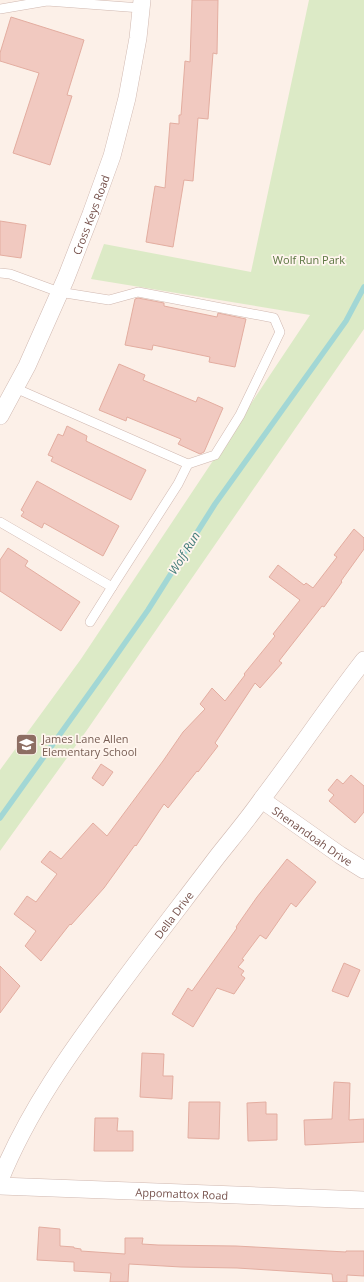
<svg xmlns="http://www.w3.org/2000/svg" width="364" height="1282" font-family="'Open Sans',sans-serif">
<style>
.green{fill:#dceac6}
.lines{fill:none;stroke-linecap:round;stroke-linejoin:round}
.stream{stroke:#a2d7d5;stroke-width:5.5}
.building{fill:#f1c9c0;stroke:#e3ada0}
.lane-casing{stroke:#d0b8b0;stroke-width:10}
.street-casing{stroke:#d0b8b0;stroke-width:18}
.lane{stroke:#fff;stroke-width:9}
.street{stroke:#fff;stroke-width:17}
.labels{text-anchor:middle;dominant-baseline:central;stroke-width:3.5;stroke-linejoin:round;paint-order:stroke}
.street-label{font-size:11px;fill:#76524c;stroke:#fff5ee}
.park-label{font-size:11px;fill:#5b7541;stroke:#fff5ee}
.education-label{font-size:11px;fill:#785e54;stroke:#fff5ee;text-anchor:start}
.water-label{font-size:12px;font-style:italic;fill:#407a78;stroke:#fff5ee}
</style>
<rect width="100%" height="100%" fill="#fcf0e8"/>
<!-- green -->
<polygon class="green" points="309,0 364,0 364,329 87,730 0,851 0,770 81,659 310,315 91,279 104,244 251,272"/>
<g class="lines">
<!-- stream -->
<polyline class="stream" points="0,818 106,670 148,610 215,504 346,321 364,287"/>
</g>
<!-- building -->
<g class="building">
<polygon points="192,0 218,0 217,54 213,53 208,119 198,118 193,181 184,180 173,247 146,242 155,186 165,188 170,123 179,124 179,115 181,115 185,61 190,62"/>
<polygon points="11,17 84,40 67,95 72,96 50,165 13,153 39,73 0,61 0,53"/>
<polygon points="0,221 26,225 21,258 0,255"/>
<polygon points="138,298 164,303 164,306 217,317 218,313 246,319 235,367 209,362 210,357 153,345 152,350 125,345 135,299"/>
<polygon points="119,364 145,375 143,380 196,402 198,397 223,408 204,452 200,454 178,444 181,439 127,417 126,421 99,410"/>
<polygon points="67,426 87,436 86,441 146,470 131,500 51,461 53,457 48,455 58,434 63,436"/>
<polygon points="37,481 119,526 103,556 44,523 42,528 21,516 24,512 21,510"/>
<polygon points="354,529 364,538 364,549 341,581 342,582 324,607 322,606 279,661 282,663 260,688 255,683 215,743 218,746 198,772 197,771 168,808 164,804 136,846 135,845 104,888 71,925 70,924 41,961 25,946 36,931 14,914 27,896 36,902 57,874 41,862 50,851 61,859 93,823 107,836 163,761 183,732 205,709 200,704 212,688 225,701 245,675 244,674 275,636 273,634 300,600 269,577 278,565 304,585 306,583 313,588 337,557 334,555"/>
<polygon points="8,548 28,561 25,566 80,602 61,631 0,591 0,560"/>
<polygon points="101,764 113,772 103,786 92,778"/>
<polygon points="351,775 364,786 364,812 355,823 329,801 334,795 328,790 337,779 343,784"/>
<polygon points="287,859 316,882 296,907 291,903 266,939 260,935 242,959 244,960 238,967 244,971 241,975 245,978 234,994 217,988 193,1027 172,1014 188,988 192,991 237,928 236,927 257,897"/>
<polygon points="344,963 360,970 348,997 332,991"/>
<polygon points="0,966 20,986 0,1013"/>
<polygon points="142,1053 164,1054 163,1076 173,1076 172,1099 140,1097"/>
<polygon points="334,1082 350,1083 349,1120 364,1119 364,1142 305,1145 304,1120 332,1119"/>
<polygon points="189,1102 220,1102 219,1139 188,1138"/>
<polygon points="266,1102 266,1114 277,1114 277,1140 248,1141 247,1103"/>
<polygon points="95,1118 118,1118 117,1131 133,1131 133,1151 94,1151"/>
<polygon points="39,1227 60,1229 60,1246 74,1247 74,1248 81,1249 81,1251 125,1254 125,1238 143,1238 142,1244 158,1245 236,1246 346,1252 346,1251 364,1251 364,1276 347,1275 347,1282 333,1282 332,1274 237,1268 181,1267 129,1264 128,1282 110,1282 111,1273 74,1271 74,1262 37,1260"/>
</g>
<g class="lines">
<defs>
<g id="lane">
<polyline points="0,9 47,1 141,8"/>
<polyline points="0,273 10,274 59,292 109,300 138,292 274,318 280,332 240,415 215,455 188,464 15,388"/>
<polyline points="0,522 112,587 90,622"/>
<polyline points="112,587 178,484 188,464"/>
</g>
<g id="street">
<path id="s1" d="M0,416l27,-50 39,-88 25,-64 21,-58 15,-58 11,-60 4,-38"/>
<path id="s2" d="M262,800l78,55 24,15"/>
<path id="s3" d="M0,1180c28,-69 71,-129 115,-188 33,-45 68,-90 102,-135 15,-19 31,-38 45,-58 35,-46 67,-94 102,-139"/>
<path id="s4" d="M0,1186l364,14"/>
</g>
</defs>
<!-- lane casing -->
<use href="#lane" class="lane-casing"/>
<!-- street casing -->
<use href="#street" class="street-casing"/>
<!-- lane -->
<use href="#lane" class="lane"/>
<!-- street -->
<use href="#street" class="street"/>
</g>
<!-- icons -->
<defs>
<symbol id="school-square" viewBox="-11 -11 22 22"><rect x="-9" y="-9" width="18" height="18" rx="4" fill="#8d6e63" stroke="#fff5ee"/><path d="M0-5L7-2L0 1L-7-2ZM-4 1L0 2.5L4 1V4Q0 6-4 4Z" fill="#fff"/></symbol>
</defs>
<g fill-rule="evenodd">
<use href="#school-square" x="14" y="732" width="25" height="25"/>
</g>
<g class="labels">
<!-- street labels -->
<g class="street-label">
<text stroke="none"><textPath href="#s1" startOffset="221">Cross Keys Road</textPath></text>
<text stroke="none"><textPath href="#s2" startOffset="62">Shenandoah Drive</textPath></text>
<text stroke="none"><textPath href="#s3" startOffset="318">Della Drive</textPath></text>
<text stroke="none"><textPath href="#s4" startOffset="182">Appomattox Road</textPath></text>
</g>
<!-- park labels -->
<g class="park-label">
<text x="309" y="259">Wolf Run Park</text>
</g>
<!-- education labels -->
<g class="education-label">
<text x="42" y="738">James Lane Allen<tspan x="42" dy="13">Elementary School</tspan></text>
</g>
<!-- water labels -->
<g class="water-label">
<text transform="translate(184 553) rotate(-58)">Wolf Run</text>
</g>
</g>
</svg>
